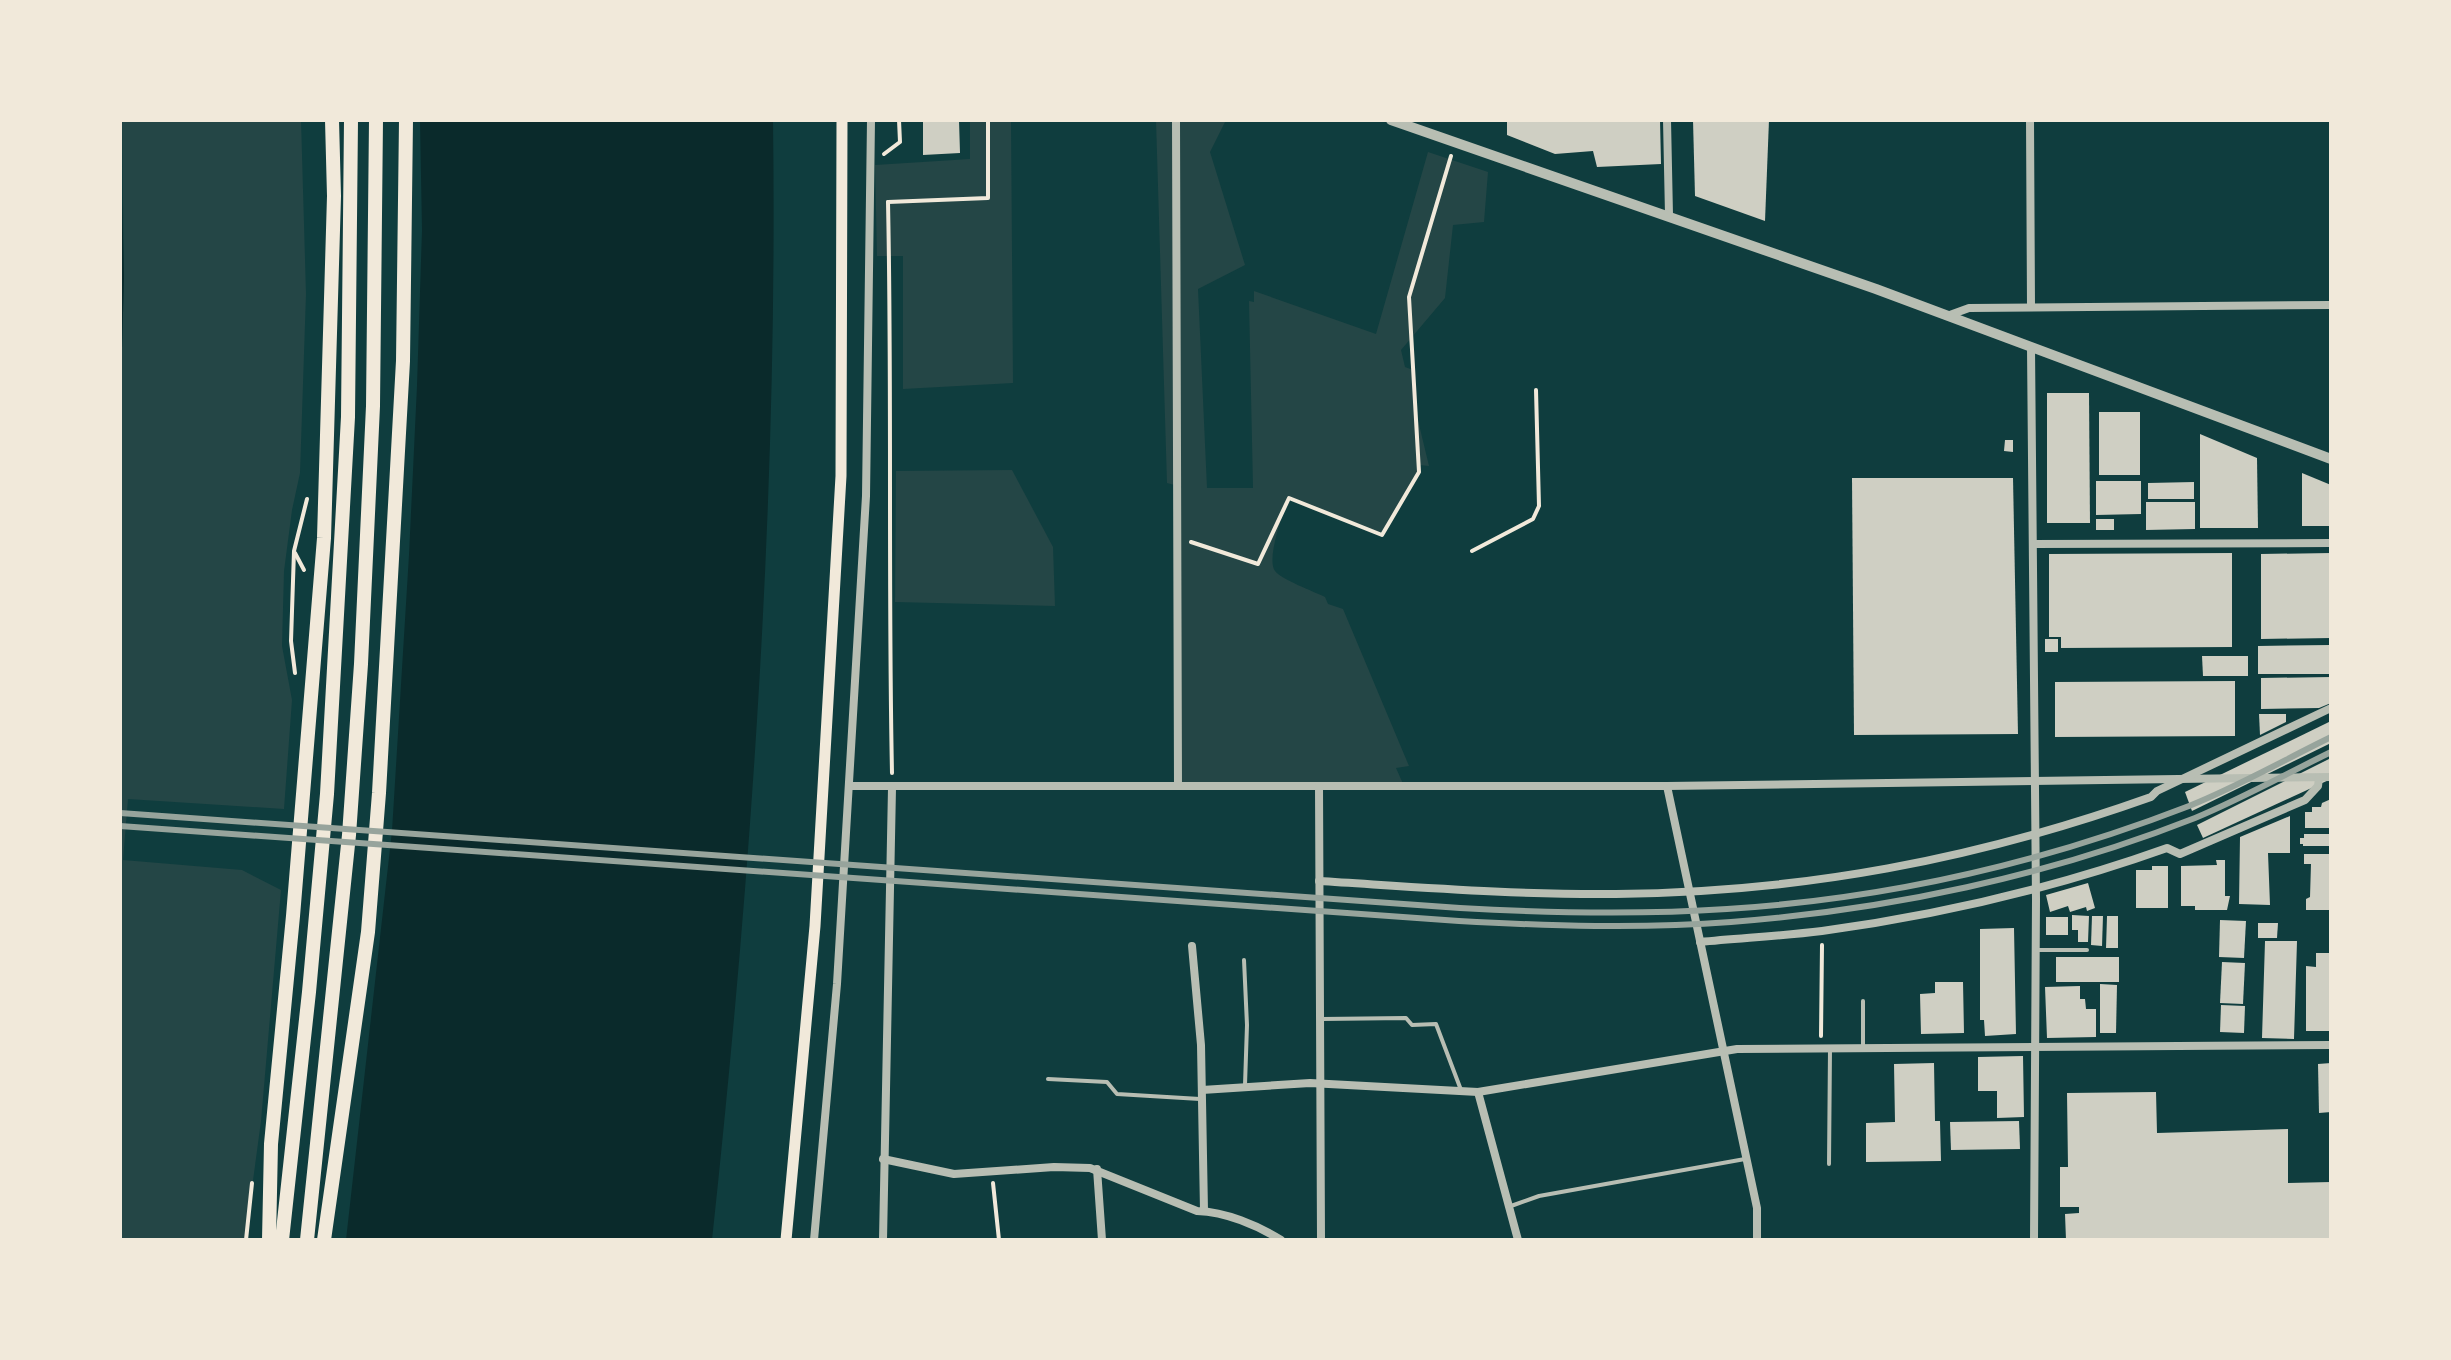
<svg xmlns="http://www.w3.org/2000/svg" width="2451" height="1360" font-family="Overpass,sans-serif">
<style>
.green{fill:#244646}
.water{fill:#0a2a2b}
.building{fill:#cfcfc3}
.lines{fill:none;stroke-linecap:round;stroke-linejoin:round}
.path{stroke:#f1e9da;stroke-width:4}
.service{stroke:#b8beb3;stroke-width:4}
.minor{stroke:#b8beb3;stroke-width:8}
.tertiary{stroke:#b8beb3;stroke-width:10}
.secondary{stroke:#f1e9da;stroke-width:11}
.motorway{stroke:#f1e9da;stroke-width:14}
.rail{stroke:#97a49c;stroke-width:6}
</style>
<rect width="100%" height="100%" fill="#0f3d3e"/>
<!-- green -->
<g class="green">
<polygon points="122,120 301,120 306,294 300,473 292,510 284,571 282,646 292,700 284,809 128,799 123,860 242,870 281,890 261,1121 245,1240 120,1240 120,418 124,277"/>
<polygon points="970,120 1011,120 1013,383 903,389 903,256 877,256 875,165 970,159"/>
<path d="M1156,120h70l-16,32 35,113 -47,24 9,199h46l-4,-187 5,1v-11l122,43 52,-182 60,20 -4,50 -31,3 -8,73 -44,52 4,17 8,3 3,42 13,54 -10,-1v7l-37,63 -93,-37c-6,13 -23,62 -14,73 7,9 38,20 50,26l3,7 15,5 66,157 -13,2 8,18h-226l-1,-298 5,-1 -15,-4z"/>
<polygon points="1012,470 1053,547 1055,606 895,602 896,471"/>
</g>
<!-- water -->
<g class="water">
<polygon points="120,120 124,277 120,418"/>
<path d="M420,120h353c5,374 -21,748 -61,1120h-366l46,-409 17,-276 8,-169 5,-156z"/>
</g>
<!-- building -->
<g class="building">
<polygon points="923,120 959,120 960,153 923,155"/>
<polygon points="1507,120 1660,120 1661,164 1597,167 1593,151 1555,154 1507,135"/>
<polygon points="1693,120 1769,120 1765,221 1695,196"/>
<polygon points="2047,393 2089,393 2090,523 2047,523"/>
<rect x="2099" y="412" width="41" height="63"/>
<polygon points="2200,434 2257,458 2258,528 2200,528"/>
<polygon points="2005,440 2013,440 2013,452 2004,451"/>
<polygon points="2302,473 2331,485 2331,526 2302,526"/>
<polygon points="1852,478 2013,478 2018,734 1854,735"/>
<polygon points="2096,481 2141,481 2141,514 2096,515"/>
<polygon points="2194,482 2194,499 2148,499 2148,483"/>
<polygon points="2146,502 2195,502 2195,529 2146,530"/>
<rect x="2096" y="519" width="18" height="11"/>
<polygon points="2232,553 2232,647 2061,648 2061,637 2049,637 2049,554"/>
<polygon points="2331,553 2331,638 2261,639 2261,554"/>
<rect x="2045" y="639" width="13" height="13"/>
<polygon points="2331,645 2331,674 2258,674 2258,646"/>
<polygon points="2202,656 2248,656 2248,676 2203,676"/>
<polygon points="2331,677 2331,703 2319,708 2261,709 2261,678"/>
<polygon points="2235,681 2235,736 2055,737 2055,682"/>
<polygon points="2259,714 2286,714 2286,722 2260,735"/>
<polygon points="2331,721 2331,743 2192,811 2185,792"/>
<polygon points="2331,758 2331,779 2203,838 2197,825"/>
<polygon points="2331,799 2331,828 2305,828 2305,812 2312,812 2312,807 2321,807 2322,803"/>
<polygon points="2290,816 2290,853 2268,853 2270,905 2239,904 2240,837"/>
<polygon points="2304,834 2331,834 2331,846 2303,846 2303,844 2300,844 2300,838 2304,838"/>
<polygon points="2304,854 2331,854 2331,910 2306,910 2306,899 2310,897 2311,864 2304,864"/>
<polygon points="2216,860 2225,860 2225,896 2230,896 2227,910 2195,910 2195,906 2181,906 2181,866 2217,865"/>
<polygon points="2152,866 2168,866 2168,908 2136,908 2136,870 2152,870"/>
<polygon points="2088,883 2095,908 2087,911 2086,907 2070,912 2068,906 2050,912 2046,895"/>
<polygon points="2072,915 2089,916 2088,942 2078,942 2078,930 2072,930"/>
<polygon points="2092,916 2103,916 2102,946 2091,945"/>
<polygon points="2107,916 2118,916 2118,948 2106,948"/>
<rect x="2046" y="917" width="22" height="18"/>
<polygon points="2220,920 2246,921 2244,958 2219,957"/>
<polygon points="2258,923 2278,923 2277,938 2258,938"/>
<polygon points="2014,928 2016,1034 1985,1036 1984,1020 1980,1020 1980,929"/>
<polygon points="2265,941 2297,941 2294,1039 2262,1038"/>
<polygon points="2316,953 2331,953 2331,1031 2306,1031 2306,966 2316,967"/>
<rect x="2056" y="957" width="63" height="25"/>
<polygon points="2222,962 2245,963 2243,1004 2220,1003"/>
<polygon points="1935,982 1963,982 1964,1033 1921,1034 1920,994 1935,993"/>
<polygon points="2100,984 2117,985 2116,1033 2100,1033"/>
<polygon points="2080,986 2080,999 2085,999 2086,1009 2096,1009 2096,1037 2047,1038 2045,987"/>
<polygon points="2221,1005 2245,1006 2244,1033 2220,1032"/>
<polygon points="2023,1056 2024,1117 1997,1118 1997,1091 1978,1091 1978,1057"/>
<polygon points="1934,1063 1935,1121 1940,1121 1941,1161 1866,1162 1866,1123 1895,1122 1894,1064"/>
<polygon points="2331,1063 2331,1112 2319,1113 2318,1064"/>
<polygon points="2156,1092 2157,1133 2288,1129 2288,1183 2331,1182 2331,1240 2066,1240 2065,1214 2079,1213 2079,1207 2060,1207 2060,1167 2068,1167 2067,1093"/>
<polygon points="2019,1121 2020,1149 1951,1150 1950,1122"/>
</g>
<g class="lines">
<!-- path -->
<g class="path">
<polyline points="884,154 900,142 899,120"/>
<path d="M888,202c4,190 0,381 4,571"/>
<polyline points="888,202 988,198 988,120"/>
<polyline points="1191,542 1258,564 1289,498 1382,535 1419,472 1409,297 1451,156"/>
<polyline points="1472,551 1533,519 1539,506 1536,390"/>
<polyline points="295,553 304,570"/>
<polyline points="295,673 291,641 294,551 307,499"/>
<polyline points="1821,1036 1822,945"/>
<polyline points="993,1183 999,1240"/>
<polyline points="246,1240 252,1183"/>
</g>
<!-- service -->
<g class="service">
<polyline points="2037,950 2087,950"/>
<polyline points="1244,960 1247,1025 1245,1085"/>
<polyline points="1863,1001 1863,1046"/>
<polyline points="1322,1019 1406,1018 1412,1025 1436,1024 1461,1090"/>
<polyline points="1048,1079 1107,1082 1117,1094 1200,1099"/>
<polyline points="1829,1164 1830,1049"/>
<polyline points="1511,1206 1539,1196 1745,1159"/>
</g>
<!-- minor -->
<g class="minor">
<polyline points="1176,120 1178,786"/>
<polyline points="1667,120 1669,215"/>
<polyline points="2030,120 2031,307"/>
<polyline points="1947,316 1969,308 2331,305"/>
<polyline points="2031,348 2036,899 2034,1240"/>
<polyline points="2033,544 2331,543"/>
<polyline points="850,786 1667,786 2331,777"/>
<polyline points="1319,786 1321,1240"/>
<polyline points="1667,786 1757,1208 1757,1240"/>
<path d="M1319,881c99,6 198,14 297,13 188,-2 358,-34 535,-97l6,-6 174,-83"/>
<path d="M1700,942c40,-4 81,-6 122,-11 117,-16 233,-43 345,-83l13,6 125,-54 13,-14 1,-8"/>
<polyline points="1192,946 1201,1045 1204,1211"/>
<polyline points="1202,1090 1310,1083 1478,1092 1737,1049 2331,1045"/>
<polyline points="1478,1092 1518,1240"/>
<path d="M883,1159l71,15 100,-7 36,1 107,43c29,1 60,14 84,29"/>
<polyline points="1097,1169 1102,1240"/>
<polyline points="814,1240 837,984 866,496 871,120"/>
<polyline points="883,1240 892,788"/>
</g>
<!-- tertiary -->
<polyline class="tertiary" points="1391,120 1876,289 2331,459"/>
<!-- secondary -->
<polyline class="secondary" points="786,1240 815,926 841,476 842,120"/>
<!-- motorway -->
<g class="motorway">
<polyline points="269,1240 271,1144 293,916 324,538 334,196 332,120"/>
<polyline points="282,1240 309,992 327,794 348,417 351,120"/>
<polyline points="307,1240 349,835 361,664 373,406 376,120"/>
<polyline points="324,1240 368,932 379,793 403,361 406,120"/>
</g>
<!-- rail -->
<g class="rail">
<path d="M120,813l1340,95c89,5 178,7 267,1 157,-10 315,-46 462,-103 48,-19 95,-46 142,-69"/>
<path d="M120,826l1339,95c91,5 182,8 272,1 157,-12 317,-46 464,-104 46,-19 91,-44 136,-66"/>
</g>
</g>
<!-- border -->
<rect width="2451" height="1360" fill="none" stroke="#f1e9da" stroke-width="244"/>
</svg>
